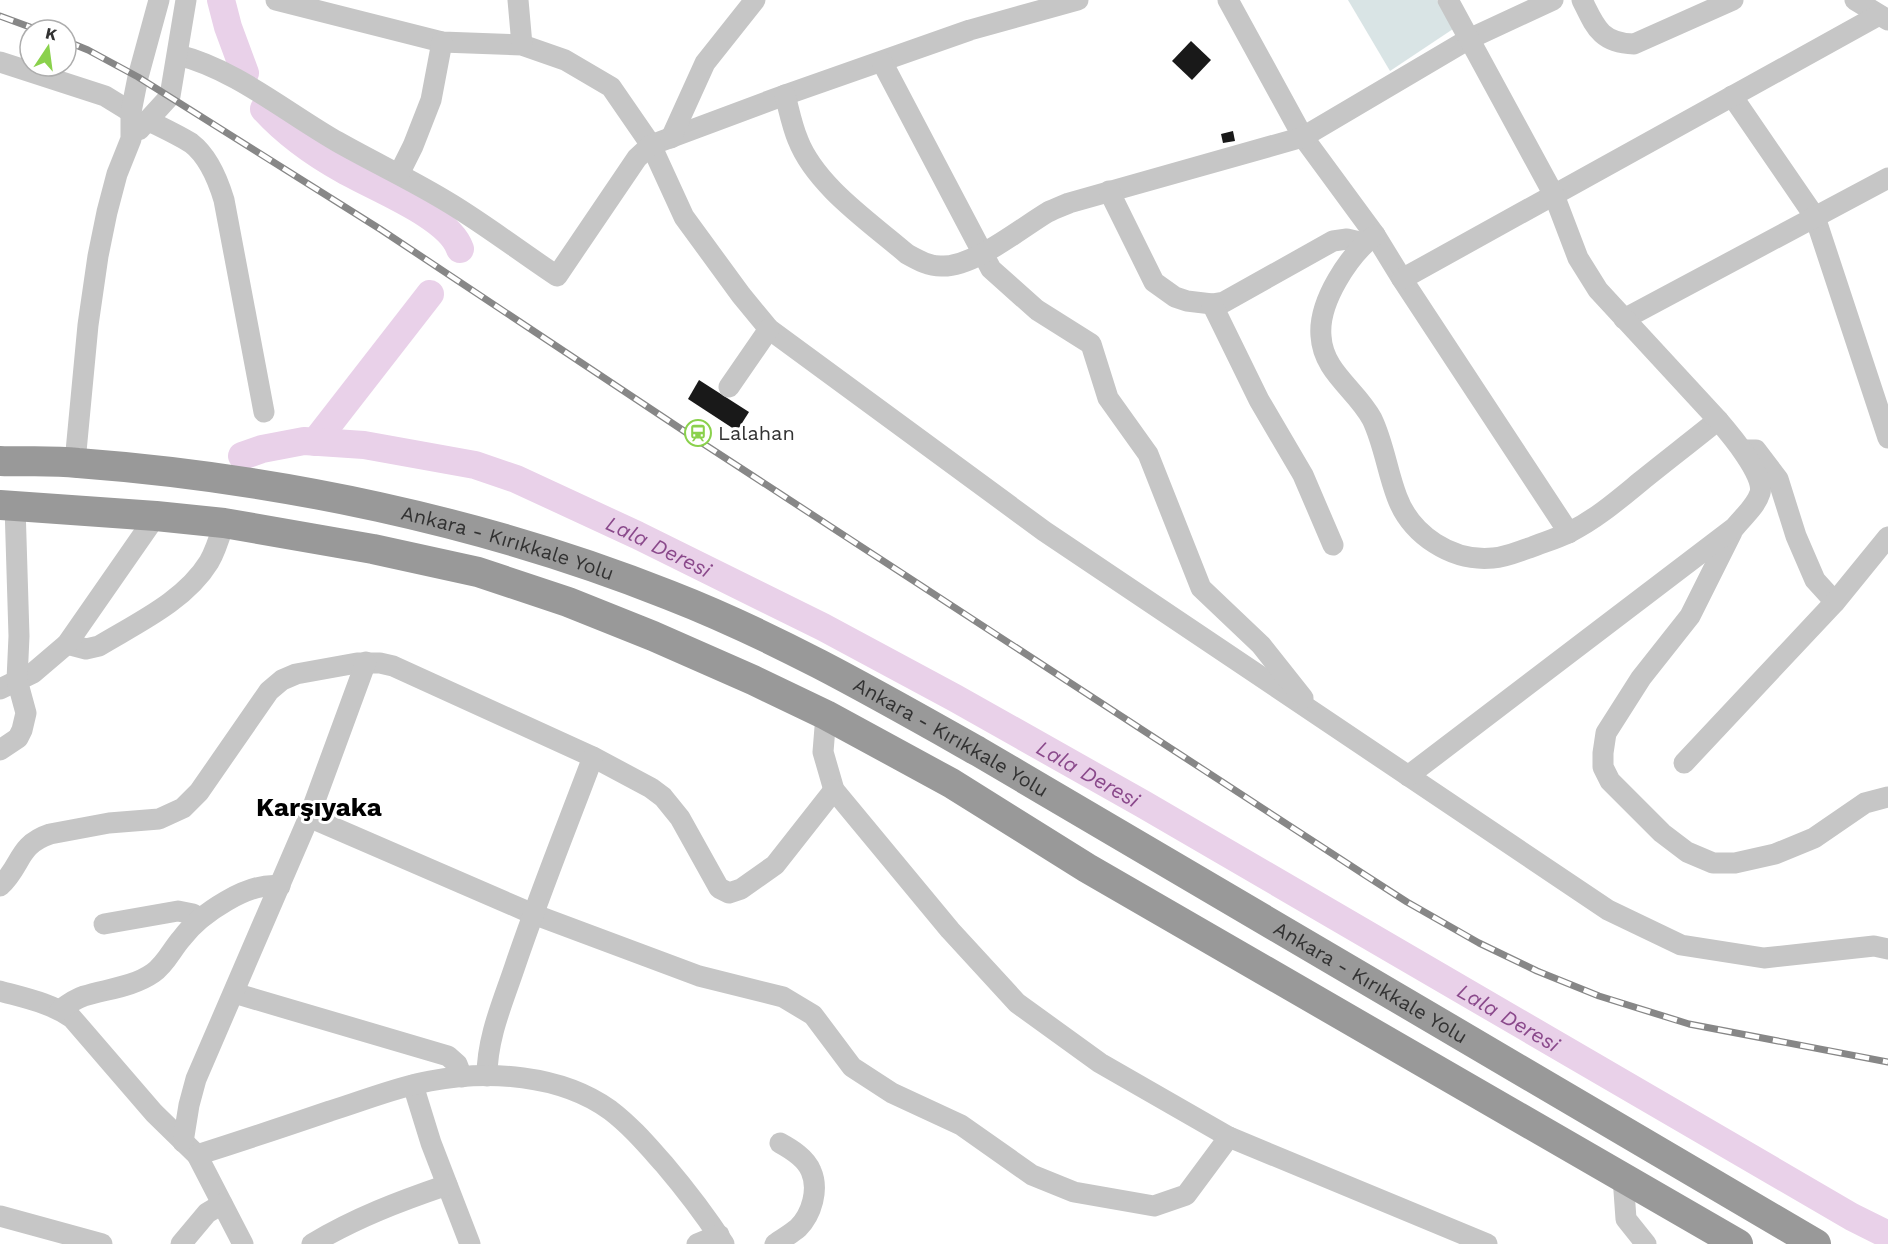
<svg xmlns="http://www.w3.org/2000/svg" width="1888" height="1244" font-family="'Work Sans',sans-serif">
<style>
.green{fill:#d9e4e5}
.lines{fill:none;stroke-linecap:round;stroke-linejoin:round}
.river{stroke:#e9d1e9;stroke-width:28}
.building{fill:#191919}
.minor{stroke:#c6c6c6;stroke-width:21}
.highway{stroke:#999;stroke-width:30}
.rail-casing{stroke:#878787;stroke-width:7}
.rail{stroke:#fff;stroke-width:4.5;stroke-dasharray:14;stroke-linecap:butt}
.labels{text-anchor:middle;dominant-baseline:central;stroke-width:6;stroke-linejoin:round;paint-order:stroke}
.poi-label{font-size:20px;fill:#323232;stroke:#fff;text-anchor:start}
.street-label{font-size:20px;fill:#323232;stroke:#fff}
.water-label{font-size:21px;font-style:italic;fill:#8a498b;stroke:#fff}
.district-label{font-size:26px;font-weight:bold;fill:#000;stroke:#fff}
</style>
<rect width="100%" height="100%" fill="#fff"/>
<!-- green -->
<polygon class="green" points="1348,0 1437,0 1453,29 1390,71"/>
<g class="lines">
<!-- river -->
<g class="river">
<polyline points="221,0 228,27 245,73"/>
<path d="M264,109c22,24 51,45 80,61 31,18 105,46 116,79"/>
<polyline points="315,442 430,294"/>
<path id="s1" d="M242,456l20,-7 42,-8 60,4 111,20 41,14 121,56 186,92 132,71 188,106 709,413 36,18"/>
</g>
</g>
<!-- building -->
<g class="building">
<polygon points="1191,41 1211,60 1192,80 1172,61"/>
<polygon points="1233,131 1235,141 1223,143 1221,134"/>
<polygon points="699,380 749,412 737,431 688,399"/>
</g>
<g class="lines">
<!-- minor -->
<g class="minor">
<polyline points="276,0 442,42 522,45 565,60 611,87 651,145 684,217 741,295 769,329 1044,531 1608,910 1681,945 1764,958 1874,946 1888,949"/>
<polyline points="518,0 522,45"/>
<polyline points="1228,0 1303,137 1375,235 1402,279 1569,533"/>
<path d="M1582,0c13,26 18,43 52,44l99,-44"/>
<polyline points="1855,0 1888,20"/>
<path d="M178,55c57,14 109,58 160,87 37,21 76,39 113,62 36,22 70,48 106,72l80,-118 14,-13 134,-50 185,-65 108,-30"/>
<polyline points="0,62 105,96 131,112"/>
<polyline points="882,62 991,269 1037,310 1091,344 1108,398 1148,454 1201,588 1261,645 1303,698"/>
<path d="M785,95c4,15 7,31 13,45 18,46 72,82 109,114 11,6 21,12 34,12 32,2 80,-38 107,-54 6,-3 14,-6 21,-9l234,-66 166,-98 84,-39"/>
<polyline points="1732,96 1815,217 1888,438"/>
<path d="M149,121c14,7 29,14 42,22 17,13 27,37 33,57l40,212"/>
<polyline points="139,130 170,96 186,0"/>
<polyline points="671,138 705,63 755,0"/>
<polyline points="399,174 413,146 431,100 442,42"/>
<polyline points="1109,191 1154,282 1175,297 1187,301 1212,304 1224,302 1333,241 1347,239 1364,243"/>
<path d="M1375,235c-26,20 -57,67 -54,101 2,36 35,53 51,83 12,25 15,52 25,78 14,38 55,65 96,61 14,-1 26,-7 39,-11 13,-5 26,-9 38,-15 26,-13 48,-32 70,-50 26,-21 52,-41 78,-62"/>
<polyline points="1402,279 1879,15"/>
<polyline points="1212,304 1259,400 1303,475 1333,545"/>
<polyline points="1624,319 1888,178"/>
<polyline points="729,387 769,329"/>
<polyline points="1747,450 1756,450 1778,479 1796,536 1815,580 1835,602"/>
<polyline points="75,462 88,325 98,256 107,212 117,174 131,139 131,112 138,77 159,0"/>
<polyline points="1732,532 1690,616 1641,678 1606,733 1603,753 1603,767 1610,781 1662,833 1687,852 1713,863 1735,863 1775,854 1814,838 1865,803 1888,797"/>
<path d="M67,644l19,5 13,-3c38,-23 86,-45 110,-84 7,-12 11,-26 15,-39"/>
<polyline points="0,689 33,673 67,644 156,516"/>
<polyline points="826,715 823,752 834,790 950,930 1017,1003 1100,1063 1229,1137 1487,1244"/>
<polyline points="0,750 18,738 22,730 26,713 17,680 19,636 15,506"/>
<polyline points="1684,763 1835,602 1888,537"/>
<path d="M1408,776l327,-249c9,-11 21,-21 25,-34 5,-18 -30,-59 -42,-73l-120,-130 -20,-32 -24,-63 -106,-195"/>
<polyline points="309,817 533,914 699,976 783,997 813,1015 852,1067 892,1093 961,1125 1032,1175 1074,1192 1154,1206 1186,1195 1229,1137"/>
<path d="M0,886c22,-20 17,-41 50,-52l59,-11 50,-4 24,-11 16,-16 70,-101 13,-11 14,-6 61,-11h23l13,3 200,91 58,31 12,9 17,21 39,70 10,5 12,-4 34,-24 59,-75"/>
<polyline points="104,924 178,911 193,914 200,919"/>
<path d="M0,991c25,7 51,12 72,27l82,95 43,42 46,89"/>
<polyline points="234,993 448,1056 457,1064 462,1077"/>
<path d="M60,1010c8,-6 15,-11 24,-14 23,-7 49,-9 69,-23 13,-9 19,-24 29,-35 18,-24 67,-57 98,-52"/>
<path d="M487,1076c0,-39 16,-74 28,-110 24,-71 52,-140 78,-209"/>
<polyline points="413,1085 431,1143 470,1244"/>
<polyline points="183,1142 189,1105 196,1079 309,817 366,662"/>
<path d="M197,1155c44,-14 89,-29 133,-44 33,-10 66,-24 100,-30 58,-11 130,-7 180,29 21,16 37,35 54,54 22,26 42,52 60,80"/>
<polyline points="1623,1177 1626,1219 1646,1244"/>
<polyline points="0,1216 102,1244"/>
<polyline points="181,1244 207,1213 222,1204"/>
<path d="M312,1244c43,-26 88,-43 135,-59"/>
<polyline points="697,1244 719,1235"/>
<path d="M775,1244c7,-5 16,-10 23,-16 14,-14 21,-39 13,-57 -5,-13 -20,-22 -31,-28"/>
</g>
<!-- highway -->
<g class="highway">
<path id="s2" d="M0,461c26,1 52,-1 78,2 199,15 405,58 591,132 108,42 209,100 310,157l837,492"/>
<polyline points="0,505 156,516 224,523 373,549 478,572 568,602 653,636 753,680 826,715 951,783 1087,868 1738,1244"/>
</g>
<defs>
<g id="rail">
<polyline points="0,16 38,30"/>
<polyline points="66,41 88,50 138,77 380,229 690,435 1365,875 1407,902 1479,943 1537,971 1599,996 1689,1024 1888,1062"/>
</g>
</defs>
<!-- rail casing -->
<use href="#rail" class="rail-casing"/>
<!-- rail -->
<use href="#rail" class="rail"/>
</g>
<!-- icons -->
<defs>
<symbol id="station-ring" viewBox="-11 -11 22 22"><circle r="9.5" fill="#fff" stroke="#8ad14c" stroke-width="1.5"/><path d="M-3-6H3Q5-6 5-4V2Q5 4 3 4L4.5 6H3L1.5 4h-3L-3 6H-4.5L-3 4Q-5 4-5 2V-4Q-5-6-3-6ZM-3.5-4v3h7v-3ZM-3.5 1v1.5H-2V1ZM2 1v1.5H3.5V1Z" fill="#8ad14c"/></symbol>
</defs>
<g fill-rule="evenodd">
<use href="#station-ring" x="683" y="418" width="30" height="30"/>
</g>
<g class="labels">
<!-- poi labels -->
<g class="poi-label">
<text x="718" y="433">Lalahan</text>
</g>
<!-- street labels -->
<g class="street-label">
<text stroke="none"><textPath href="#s2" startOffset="516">Ankara - Kırıkkale Yolu</textPath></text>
<text stroke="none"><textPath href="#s2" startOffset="1002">Ankara - Kırıkkale Yolu</textPath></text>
<text stroke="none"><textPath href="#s2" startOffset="1488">Ankara - Kırıkkale Yolu</textPath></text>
</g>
<!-- water labels -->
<g class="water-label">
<text stroke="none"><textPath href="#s1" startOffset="438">Lala Deresi</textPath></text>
<text stroke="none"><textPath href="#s1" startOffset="924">Lala Deresi</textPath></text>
<text stroke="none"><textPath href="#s1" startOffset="1410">Lala Deresi</textPath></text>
</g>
<!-- district labels -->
<g class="district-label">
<text x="319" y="807">Karşıyaka</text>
</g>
</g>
<!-- north arrow -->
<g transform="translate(48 48) rotate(13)"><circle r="28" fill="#ffffff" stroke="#adadad" stroke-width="1.5"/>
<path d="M0-4.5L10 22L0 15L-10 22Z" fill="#8ad14c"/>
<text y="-9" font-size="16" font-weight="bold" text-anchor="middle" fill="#323232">K</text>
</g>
</svg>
